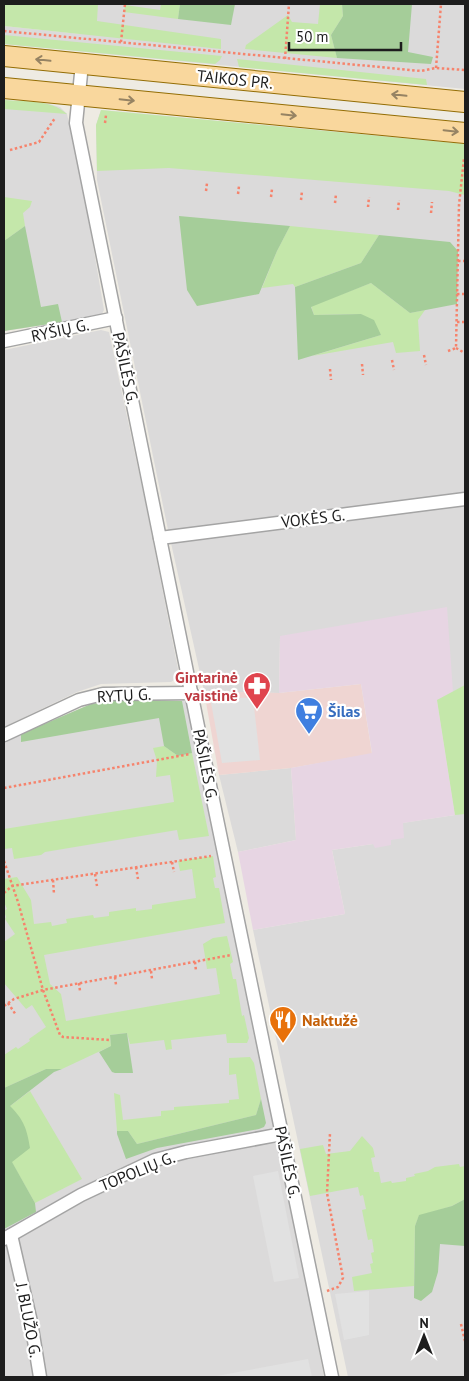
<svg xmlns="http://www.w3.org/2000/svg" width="469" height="1381" font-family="'PT Sans',sans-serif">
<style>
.residential{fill:#dbdada}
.commercial{fill:#efd5d2}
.industrial{fill:#e7d5e3}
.grass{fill:#c4e7aa}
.forest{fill:#a5cd99}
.parking{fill:#e1e1e1}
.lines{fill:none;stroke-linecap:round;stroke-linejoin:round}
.street-casing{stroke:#a4a4a4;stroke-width:15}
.primary-casing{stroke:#936d04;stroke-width:22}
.path{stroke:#f6836c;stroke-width:2.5;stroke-dasharray:2.5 2.5;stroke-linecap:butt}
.street{stroke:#fff;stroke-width:12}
.primary{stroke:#f9d79d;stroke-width:20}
.oneway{stroke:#968363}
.labels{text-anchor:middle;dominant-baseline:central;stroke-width:4.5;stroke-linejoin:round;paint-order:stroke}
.street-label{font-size:16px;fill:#1d1d1d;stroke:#fff}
.health-label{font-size:16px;font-weight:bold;fill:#be3a42;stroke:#fff;text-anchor:end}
.shop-label{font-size:16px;font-weight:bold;fill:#366cbe;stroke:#fff;text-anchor:start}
.food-label{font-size:16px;font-weight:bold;fill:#c56008;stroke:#fff;text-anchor:start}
</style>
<rect width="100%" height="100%" fill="#eeebe3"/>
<!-- residential -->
<g class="residential">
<polygon points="84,4 465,4 465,89 4,44 4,26 81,34"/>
<polygon points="4,100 49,104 60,107 67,114 85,198 104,310 102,314 98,317 4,331"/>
<polygon points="101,110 465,144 465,1377 348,1377 253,930 345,914 332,850 373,844 391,845 391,840 402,823 455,815 437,700 280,636 279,693 204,691 167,525 97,180 96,125"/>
<polygon points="101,330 109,332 145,501 178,669 177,678 171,682 101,684 77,692 4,727 4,350"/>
<polygon points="122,700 187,701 286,1176 324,1377 4,1377 4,741 91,704"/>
<polygon points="291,768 296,840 238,852 219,775"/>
</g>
<!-- commercial -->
<polygon class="commercial" points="361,684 372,754 291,768 219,775 204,691 279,693"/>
<!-- industrial -->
<polygon class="industrial" points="447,607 453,692 437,700 455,815 403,823 404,838 391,840 391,845 375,848 373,844 332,850 345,914 253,930 238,852 296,840 291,768 372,753 361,684 279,693 280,636"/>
<!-- grass -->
<g class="grass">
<polygon points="4,4 98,4 97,21 221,39 221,49 4,26"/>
<polygon points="161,4 180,4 178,19 124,12 125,5 160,10"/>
<polygon points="320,4 342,4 343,16 331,35 337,58 245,49 246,45 288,15 292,22 318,24"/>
<polygon points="4,35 222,56 220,60 215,64 4,44"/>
<polygon points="237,59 426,79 427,85 239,67"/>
<path d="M4,100c20,2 47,-1 63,14l-63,-5z"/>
<polygon points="101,110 465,144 465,195 449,191 169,168 97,171 96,125"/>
<polygon points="4,197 32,201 30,207 23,213 25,226 4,241"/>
<polygon points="290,226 379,235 361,263 295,287 293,284 262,288 277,251"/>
<polygon points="371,283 410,313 425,310 418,320 420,351 396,353 393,342 312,356 381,335 361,314 314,315 311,306"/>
<polygon points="465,685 465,814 455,815 437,700"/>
<polygon points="164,746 178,756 192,753 209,836 179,840 177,830 45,852 41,855 14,859 12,848 4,849 4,829 174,802 170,775 156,777 157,761 153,748"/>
<polygon points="213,856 216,877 213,878 215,888 219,888 225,923 44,955 50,984 61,994 66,1021 220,994 216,968 207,969 203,944 213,938 227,936 233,962 230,964 233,979 236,979 242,1016 244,1015 249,1038 247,1043 227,1043 226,1034 171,1040 172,1049 166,1050 164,1040 130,1044 127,1033 110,1035 111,1046 62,1069 46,1069 4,1088 4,1055 16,1047 18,1049 30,1041 29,1039 46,1027 32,1005 26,1009 4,983 4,942 15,934 5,919 6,917 4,911 7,909 4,902 4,879 17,877 31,900 34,924 51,922 52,926 67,923 66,919 93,915 94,918 109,916 109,912 136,908 136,911 152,909 152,905 196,898 192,869 180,871 178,861"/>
<polygon points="250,1057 254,1063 261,1099 256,1115 137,1144 128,1131 117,1131 114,1093 120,1095 123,1120 161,1116 161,1111 174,1110 174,1107 229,1103 229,1100 239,1099 236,1074 229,1075 229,1058"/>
<polygon points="30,1091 82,1179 35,1203 11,1161 10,1106"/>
<polygon points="362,1136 373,1148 375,1157 371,1158 374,1172 379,1172 381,1183 391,1181 392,1183 406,1181 406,1178 415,1176 414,1174 428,1171 435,1167 459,1164 460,1167 465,1166 465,1199 452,1206 419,1216 415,1226 414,1286 354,1291 352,1277 372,1273 370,1264 373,1263 371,1253 374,1252 372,1239 368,1240 362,1210 366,1209 363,1195 360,1196 358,1187 310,1196 300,1149 323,1145 326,1154 350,1151"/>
</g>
<!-- forest -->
<g class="forest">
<polygon points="180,4 235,4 231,25 178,19"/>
<polygon points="342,4 412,4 408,52 433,57 431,64 337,58 331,35 343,16"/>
<polygon points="179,216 290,226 277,251 259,294 197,306 187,290"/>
<polygon points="25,226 41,307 58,304 62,322 4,331 4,241"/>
<polygon points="379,235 450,242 458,251 457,304 410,313 371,283 311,307 314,315 361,314 374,320 381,335 298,360 295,287 361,263"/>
<polygon points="122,700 182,701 192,753 178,756 164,746 159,718 21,742 21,734 91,704"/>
<polygon points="127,1033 133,1073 115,1073 112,1072 99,1052 111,1046 110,1035"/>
<path d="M46,1069h16l-8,3 -44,34c14,14 17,23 20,42l-18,14 23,41 1,9 -32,17v-141z"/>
<polygon points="261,1099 266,1123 264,1127 259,1129 157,1148 126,1159 117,1134 117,1131 128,1131 137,1144 256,1115"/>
<polygon points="465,1199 465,1246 440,1244 438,1272 432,1292 421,1301 414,1298 415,1226 419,1215 452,1206"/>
</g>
<!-- parking -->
<g class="parking">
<polygon points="210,697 253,698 260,760 222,763"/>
<polygon points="278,1171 299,1278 274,1282 253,1176"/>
<polygon points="369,1291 369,1335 344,1340 335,1294"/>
<polygon points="308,1359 312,1377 211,1377"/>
</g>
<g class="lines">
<defs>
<g id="street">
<polyline points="82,64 76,123 206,766 332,1377"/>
<polyline points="4,341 116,318"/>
<polyline points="160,538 465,499"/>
<polyline points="4,735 79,700 103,694 192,693"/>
<polyline points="11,1235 31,1322 40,1377"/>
<polyline points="4,1239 81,1195 155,1160 186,1152 282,1134"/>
</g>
<g id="primary">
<polyline points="4,56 465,102"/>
<polyline points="4,88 465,133"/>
</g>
</defs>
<!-- street casing -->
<use href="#street" class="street-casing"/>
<!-- primary casing -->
<use href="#primary" class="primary-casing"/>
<!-- path -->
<g class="path">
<polyline points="4,31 421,71 436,68 465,70"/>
<polyline points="121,42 125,4"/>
<polyline points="285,59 289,4"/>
<polyline points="436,68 441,4"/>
<polyline points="105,123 106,115"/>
<polyline points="10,150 39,142 55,118"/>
<polyline points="206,191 207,183"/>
<polyline points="238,194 239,186"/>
<polyline points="271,197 272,189"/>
<polyline points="301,200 302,191"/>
<polyline points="335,203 336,194"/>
<polyline points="368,207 369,197"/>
<polyline points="398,210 399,200"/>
<polyline points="431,213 432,202"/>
<polyline points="458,261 465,261"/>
<polyline points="457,294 465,294"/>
<polyline points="457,322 464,322"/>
<polyline points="456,348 463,352"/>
<polyline points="448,351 456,348 459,205 464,158"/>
<polyline points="424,355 426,365"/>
<polyline points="392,360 394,370"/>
<polyline points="362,364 363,375"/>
<polyline points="330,369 331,380"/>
<polyline points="4,788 190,754"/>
<polyline points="4,861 18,902 43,990 60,1035 63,1037 110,1040"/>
<polyline points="172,862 174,872"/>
<polyline points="136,867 138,879"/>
<polyline points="95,874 97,886"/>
<polyline points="53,880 54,894"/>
<polyline points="4,893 12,886 211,856"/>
<polyline points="195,962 196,971"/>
<polyline points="151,971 152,979"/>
<polyline points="115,977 116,985"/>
<polyline points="79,983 80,991"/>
<polyline points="8,1003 16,1015"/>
<polyline points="4,1006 14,999 43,990 231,955"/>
<polyline points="327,1291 338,1287 343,1278 327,1193 330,1133"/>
<polyline points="461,1324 465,1341"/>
</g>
<!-- street -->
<use href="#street" class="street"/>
<!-- primary -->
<use href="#primary" class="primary"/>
</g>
<!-- one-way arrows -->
<defs><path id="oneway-shaft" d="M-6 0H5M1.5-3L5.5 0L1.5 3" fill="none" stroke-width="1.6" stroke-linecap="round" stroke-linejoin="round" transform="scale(1.25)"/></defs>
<g class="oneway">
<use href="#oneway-shaft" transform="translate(43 60) rotate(-174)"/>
<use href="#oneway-shaft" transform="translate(399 95) rotate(-174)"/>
<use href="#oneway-shaft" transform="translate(127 100) rotate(6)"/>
<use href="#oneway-shaft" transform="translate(289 115) rotate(6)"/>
<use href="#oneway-shaft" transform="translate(451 131) rotate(6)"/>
</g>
<!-- icons -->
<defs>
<symbol id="pharmacy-pin" viewBox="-11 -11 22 30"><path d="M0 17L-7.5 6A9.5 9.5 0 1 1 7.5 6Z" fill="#e0444e" stroke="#fff"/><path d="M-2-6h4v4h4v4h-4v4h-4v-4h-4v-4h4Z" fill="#fff"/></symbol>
<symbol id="supermarket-pin" viewBox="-11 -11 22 30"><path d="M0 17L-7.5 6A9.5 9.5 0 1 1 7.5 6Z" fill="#3f7fe0" stroke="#fff"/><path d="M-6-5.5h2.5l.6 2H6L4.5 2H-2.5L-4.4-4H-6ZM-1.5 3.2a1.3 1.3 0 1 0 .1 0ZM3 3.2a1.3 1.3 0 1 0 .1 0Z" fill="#fff"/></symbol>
<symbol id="restaurant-pin" viewBox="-11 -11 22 30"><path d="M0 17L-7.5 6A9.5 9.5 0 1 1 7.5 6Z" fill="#e8710a" stroke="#fff"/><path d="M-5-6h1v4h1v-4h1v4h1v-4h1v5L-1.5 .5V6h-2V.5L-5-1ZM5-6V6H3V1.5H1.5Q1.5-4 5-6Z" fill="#fff"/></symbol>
</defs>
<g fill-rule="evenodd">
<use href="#pharmacy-pin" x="241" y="670" width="32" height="43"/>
<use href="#supermarket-pin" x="293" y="695" width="32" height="43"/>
<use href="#restaurant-pin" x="267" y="1004" width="32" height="43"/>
</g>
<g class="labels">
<!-- street labels -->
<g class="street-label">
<text transform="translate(235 79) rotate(6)">TAIKOS PR.</text>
<text transform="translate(60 330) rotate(-12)">RYŠIŲ G.</text>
<text transform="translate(126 368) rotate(78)">PAŠILĖS G.</text>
<text transform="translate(313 518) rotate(-7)">VOKĖS G.</text>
<text transform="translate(124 695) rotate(-3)">RYTŲ G.</text>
<text transform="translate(206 765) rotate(79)">PAŠILĖS G.</text>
<text transform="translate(288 1162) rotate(78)">PAŠILĖS G.</text>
<text transform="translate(137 1171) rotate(-22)">TOPOLIŲ G.</text>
<text transform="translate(29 1320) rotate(79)">J. BLUŽO G.</text>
</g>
<!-- health labels -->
<g class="health-label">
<text x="238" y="677">Gintarinė<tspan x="238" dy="18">vaistinė</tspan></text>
</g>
<!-- shop labels -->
<g class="shop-label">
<text x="328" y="711">Šilas</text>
</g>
<!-- food labels -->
<g class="food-label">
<text x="302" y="1020">Naktužė</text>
</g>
</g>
<!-- border -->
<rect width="469" height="1381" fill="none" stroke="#1d1d1d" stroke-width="10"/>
<!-- north arrow -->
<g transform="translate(424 1336)" stroke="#ffffff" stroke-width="4" paint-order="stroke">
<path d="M0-4L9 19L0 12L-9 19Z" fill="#1d1d1d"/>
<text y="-8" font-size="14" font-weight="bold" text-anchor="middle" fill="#1d1d1d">N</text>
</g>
<!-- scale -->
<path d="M289 42v8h112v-8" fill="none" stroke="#1d1d1d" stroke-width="2.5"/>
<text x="296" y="42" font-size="15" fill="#1d1d1d" stroke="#ffffff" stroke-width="4" paint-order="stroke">50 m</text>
</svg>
